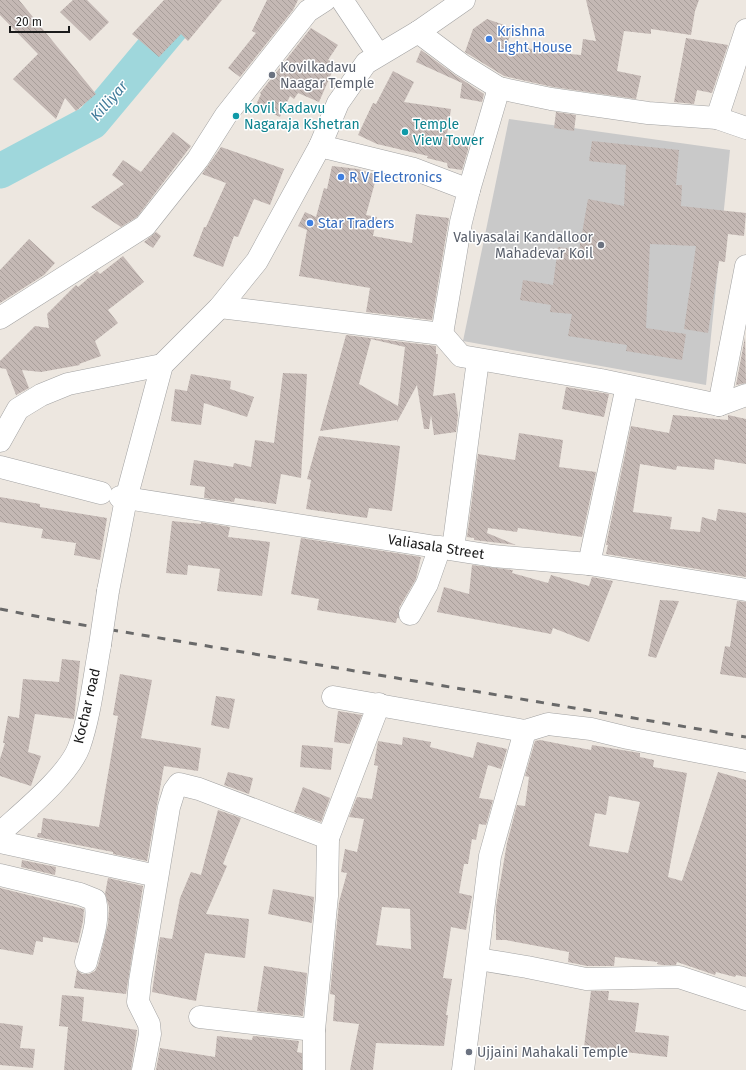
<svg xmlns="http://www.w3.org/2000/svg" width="746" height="1070" font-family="'Fira Sans',sans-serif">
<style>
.religious{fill:#c9c9c9}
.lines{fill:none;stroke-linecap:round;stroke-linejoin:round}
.river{stroke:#9fd7dc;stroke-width:35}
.building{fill:url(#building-back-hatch);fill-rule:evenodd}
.minor-casing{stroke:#a2a2a2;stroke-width:23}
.minor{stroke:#fff;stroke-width:22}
.rail{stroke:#696969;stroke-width:3;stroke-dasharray:8 8;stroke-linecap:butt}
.minor-bridge-casing{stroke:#a2a2a2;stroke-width:23;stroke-linecap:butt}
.minor-bridge{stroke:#fff;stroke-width:22}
.shop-dot{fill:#3f7fe0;stroke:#fff;stroke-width:1.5}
.worship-dot{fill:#6b7280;stroke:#fff;stroke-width:1.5}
.culture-dot{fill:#0f9aa8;stroke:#fff;stroke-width:1.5}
.labels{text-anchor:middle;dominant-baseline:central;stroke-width:3;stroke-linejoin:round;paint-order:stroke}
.shop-label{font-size:14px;fill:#366cbe;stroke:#fff;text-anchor:start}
.worship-label{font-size:14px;fill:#5b616d;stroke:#fff;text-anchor:start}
.culture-label{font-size:14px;fill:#0d838f;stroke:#fff;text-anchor:start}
.street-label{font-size:14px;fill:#1b1b1b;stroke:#fff}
.water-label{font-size:15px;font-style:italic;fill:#427c9b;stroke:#fff}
</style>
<defs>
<pattern id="building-back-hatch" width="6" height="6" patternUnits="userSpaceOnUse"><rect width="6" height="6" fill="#c4b8b4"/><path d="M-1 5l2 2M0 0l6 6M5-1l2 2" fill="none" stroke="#a89e9a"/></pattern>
</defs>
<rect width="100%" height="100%" fill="#ede7e0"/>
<!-- religious -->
<polygon class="religious" points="509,119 730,150 706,385 463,341"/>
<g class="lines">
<!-- river -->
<polyline class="river" points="0,171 92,122 194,0"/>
</g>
<!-- building -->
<g class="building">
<polygon points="0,0 19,0 96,94 76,111 65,98 56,119 13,79 38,54 0,15"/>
<polygon points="73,0 87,0 109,22 90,41 60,12"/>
<polygon points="164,0 222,0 188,41 181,34 159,57 132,34"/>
<polygon points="267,0 298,0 293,10 240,77 228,68 256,33 252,31"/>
<polygon points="586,0 699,0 695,11 691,35 651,29 651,34 624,31 617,71 641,76 636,99 553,87 504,76 465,52 473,29 487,19 513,28 507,44 547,52 581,55 583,39 596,41"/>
<polygon points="311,28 338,45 328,60 336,63 319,102 298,93 294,99 290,96 280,117 256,105 261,94 260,93"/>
<polygon points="686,38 728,45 712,93 697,90 694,104 674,102"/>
<polygon points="421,50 455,75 484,94 482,102 460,98 462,83 416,62"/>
<polygon points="393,71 414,82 404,102 451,109 447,134 468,139 468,150 462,170 448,168 447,163 427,158 428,156 377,144 358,135 373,103 376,104"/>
<polygon points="556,112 576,115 574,131 554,128"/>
<polygon points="173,132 191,146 137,217 121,227 91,207 124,184 112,175 123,160 141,172"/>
<polygon points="592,141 679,150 676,185 682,185 681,206 746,213 744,236 728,234 725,262 719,261 708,333 684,329 696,246 650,244 646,328 686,334 682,360 626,351 627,345 568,336 572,314 550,312 551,305 520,300 523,280 553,285 558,247 579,250 588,199 624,206 626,165 589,161"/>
<polygon points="221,147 284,169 270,205 254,199 238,237 234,236 223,267 193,256 204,227 206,227 226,183 202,174"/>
<polygon points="332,166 358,169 377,175 366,215 377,217 373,236 412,243 416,214 449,218 432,320 366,312 370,288 299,276 307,230 298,226 305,212 316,217 324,188 327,189"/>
<polygon points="156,232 161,236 153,248 144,242"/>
<polygon points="29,239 55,263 44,275 0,303 0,270"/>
<polygon points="123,256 144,282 108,310 118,323 95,341 101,356 79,364 80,365 41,372 22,370 29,388 16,395 6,369 0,368 0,361 35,326 49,328 47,314 76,285 78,287 97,271 100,274"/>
<path d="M346,335l90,11v8h2l-5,42 22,-3 3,22 -2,17 -22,3 -3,-20 -2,14h-5l-7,-44 -20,37v-2l-77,11zM371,339l34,8 -7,59 -39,-22z"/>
<polygon points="745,337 746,383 736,385"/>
<polygon points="283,373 307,374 301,478 281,474 276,504 235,498 234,502 204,498 205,487 190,485 194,460 233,467 234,463 251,467 255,440 274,443"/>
<polygon points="191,374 231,381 230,389 254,397 247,417 204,403 201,425 171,421 175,389 187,391"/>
<polygon points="566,387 609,394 604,417 562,409"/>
<polygon points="673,415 728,420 728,415 746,419 746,464 715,459 714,470 677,466 676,470 640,464 633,512 672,517 670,529 700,532 702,517 716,521 718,509 746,513 746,577 606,554 608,545 606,545 631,426 669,433"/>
<polygon points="519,433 563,440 559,467 596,472 582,537 518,528 517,532 488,528 487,533 516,545 474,540 474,538 467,537 478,454 515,460"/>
<polygon points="319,436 400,446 392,511 369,508 367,518 306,509 311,480 307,479"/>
<polygon points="0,497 40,504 40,507 107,518 100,560 74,555 76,543 41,538 43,529 0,522"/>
<polygon points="172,521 201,524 201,522 230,527 228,537 270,542 262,596 217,591 220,569 188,565 187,575 166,573"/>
<polygon points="301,538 421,557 416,579 399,608 399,618 397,618 396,623 317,610 319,599 291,594"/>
<polygon points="472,565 513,570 512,573 548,583 551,575 589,586 592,577 613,581 589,642 553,628 551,634 437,612 444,587 469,594"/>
<polygon points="660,600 679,601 656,658 648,656"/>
<polygon points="737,601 746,602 746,678 720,674 725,646 730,647"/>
<polygon points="62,659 80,661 74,719 35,714 28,752 41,756 31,786 0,776 0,759 5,743 3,743 8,716 19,718 23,679 59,682"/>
<polygon points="120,674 152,680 141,738 201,748 198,771 164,766 147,861 113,854 113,852 37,837 38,833 41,833 43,818 99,827 118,716 113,715"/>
<polygon points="216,696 235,699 229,729 211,725"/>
<polygon points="338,711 362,715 350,744 334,742"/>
<path d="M403,737l28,5 -1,5 43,11 4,-16 30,7 -6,20 -13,-4 -9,33 14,2 -7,25 -7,-1 -3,16 -4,-1 -4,25h-4l-5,29 13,3 -6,34 -15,-3 -8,51 9,1 -6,36h2l-4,31 -68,-3 -3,27h-23l9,-46 -26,-3 2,-26 -5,-1 9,-92 8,-29 -6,-1 4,-23 12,3 7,-33 -15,-2 8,-20 15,2 6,-33 -4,-1 4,-24 24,4zM382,907l28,2 1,40 -35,-4z"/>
<path d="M540,740l51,10 1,-5 48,8v4l14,3 -1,7 34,6 -19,104 14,4 36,-109 28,8v197l-10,-2 -1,2 -19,-5 -1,3 -38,-13 -1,3h-14l-5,-1 1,-2 -43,-5 -1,9h-27l-19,-4 1,-10 -63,-12h-10v-33l11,-64 10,-38 8,1 4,-29 -4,-1 10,-35zM609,796l31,6 -12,51 -39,-7 6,-33 11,2z"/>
<polygon points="302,745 333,748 331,770 300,767"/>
<polygon points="228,772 253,778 249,794 224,785"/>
<polygon points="303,787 330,798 321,822 294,812"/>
<polygon points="218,810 241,818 223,864 227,866 206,914 249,919 245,958 205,953 196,1001 152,992 160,937 172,939 180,898 191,872 201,875"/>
<polygon points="22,860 56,867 55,875 21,867"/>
<polygon points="108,878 143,886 126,994 74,988 77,970 82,974 89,974 95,971 98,965 108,924 109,907 105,894"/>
<polygon points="0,888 84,909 83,921 78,943 43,937 43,942 36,941 33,955 0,949"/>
<polygon points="273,889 314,897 312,923 268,914"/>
<polygon points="264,966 307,973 303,1016 257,1011"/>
<polygon points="591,991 609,991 608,1000 639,1003 635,1032 669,1036 667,1057 584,1047"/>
<polygon points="62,995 84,997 82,1021 137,1030 131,1070 64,1070 68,1027 59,1026"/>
<polygon points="0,1023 23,1026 20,1048 35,1049 33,1068 0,1065"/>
<polygon points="217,1036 252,1040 253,1036 299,1041 297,1052 302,1053 302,1070 156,1070 160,1048 215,1057"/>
</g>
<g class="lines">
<defs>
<g id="minor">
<polyline points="342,0 378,54"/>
<polyline points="418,32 462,65 499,88 551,99 648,113 717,118 746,128"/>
<polyline points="717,118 746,30"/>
<polyline points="320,146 414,169 469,190 461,222 442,334"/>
<polyline points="469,190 499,88"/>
<polyline points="220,307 442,334 461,356 601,380 719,405 746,395"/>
<polyline points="0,318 145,226 198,159 226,115 308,11 325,0"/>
<polyline points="719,405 746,266"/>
<polyline points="0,441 18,409 41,395 68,384 162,365"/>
<polyline points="0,467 101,493"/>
<polyline points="120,497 493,556 589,564 746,590"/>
<polyline points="453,549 478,360"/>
<polyline points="589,564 627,386"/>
<polyline points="108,591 126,499 162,365 220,307 257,261 320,146 338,103 366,63 418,32 464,0"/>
<polyline points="410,614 427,584 440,547"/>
<polyline points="333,697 525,731 548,724 591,729 628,738 746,761"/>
<path d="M0,833c23,-21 68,-57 79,-86 11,-31 15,-69 21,-102"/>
<polyline points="0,842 157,876"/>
<path d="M0,875l80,19 15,6c5,20 -4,42 -9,62"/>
<polyline points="478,959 527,967 586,979 679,977 746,999"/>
<polyline points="200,1017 314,1030"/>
<polyline points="143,1070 150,1034 149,1024 138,1002 140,981 169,807 174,791 179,784 199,789 328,838 379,704"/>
<polyline points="314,1070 314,1030 327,896 328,838"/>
<polyline points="463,1070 490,856 525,731"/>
</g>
</defs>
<!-- minor casing -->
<use href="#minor" class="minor-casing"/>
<!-- minor -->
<use href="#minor" class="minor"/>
<!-- rail -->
<polyline class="rail" points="0,609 65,622 746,737"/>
<defs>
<polyline id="minor-bridge" points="100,645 108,591"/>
</defs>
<!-- minor-bridge casing -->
<use href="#minor-bridge" class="minor-bridge-casing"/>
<!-- minor-bridge -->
<use href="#minor-bridge" class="minor-bridge"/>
</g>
<!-- markers -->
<g class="shop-dot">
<circle cx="489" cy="39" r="4"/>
<circle cx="341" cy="177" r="4"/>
<circle cx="310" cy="223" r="4"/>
</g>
<g class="worship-dot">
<circle cx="272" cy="75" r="4"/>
<circle cx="601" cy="245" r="4"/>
<circle cx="469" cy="1052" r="4"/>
</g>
<g class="culture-dot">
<circle cx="236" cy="116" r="4"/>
<circle cx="405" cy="132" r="4"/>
</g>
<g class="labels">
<!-- shop labels -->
<g class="shop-label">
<text x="497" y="31">Krishna<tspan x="497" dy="16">Light House</tspan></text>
<text x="349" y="177">R V Electronics</text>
<text x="318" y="223">Star Traders</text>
</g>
<!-- worship labels -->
<g class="worship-label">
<text x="280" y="67">Kovilkadavu<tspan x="280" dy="16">Naagar Temple</tspan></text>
<text x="593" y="237" text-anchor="end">Valiyasalai Kandalloor<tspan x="593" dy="16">Mahadevar Koil</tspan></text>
<text x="477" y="1052">Ujjaini Mahakali Temple</text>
</g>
<!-- culture labels -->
<g class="culture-label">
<text x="244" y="108">Kovil Kadavu<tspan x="244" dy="16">Nagaraja Kshetran</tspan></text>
<text x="413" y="124">Temple<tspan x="413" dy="16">View Tower</tspan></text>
</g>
<!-- street labels -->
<g class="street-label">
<text transform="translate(436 547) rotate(9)">Valiasala Street</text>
<text transform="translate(87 706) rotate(-77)">Kochar road</text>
</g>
<!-- water labels -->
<g class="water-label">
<text transform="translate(109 101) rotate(-49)">Killiyar</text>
</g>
</g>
<!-- scale -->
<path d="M10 26v6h59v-6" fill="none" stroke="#1b1b1b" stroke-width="2"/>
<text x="16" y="26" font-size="12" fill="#1b1b1b" stroke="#ffffff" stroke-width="3" paint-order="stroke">20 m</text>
</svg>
